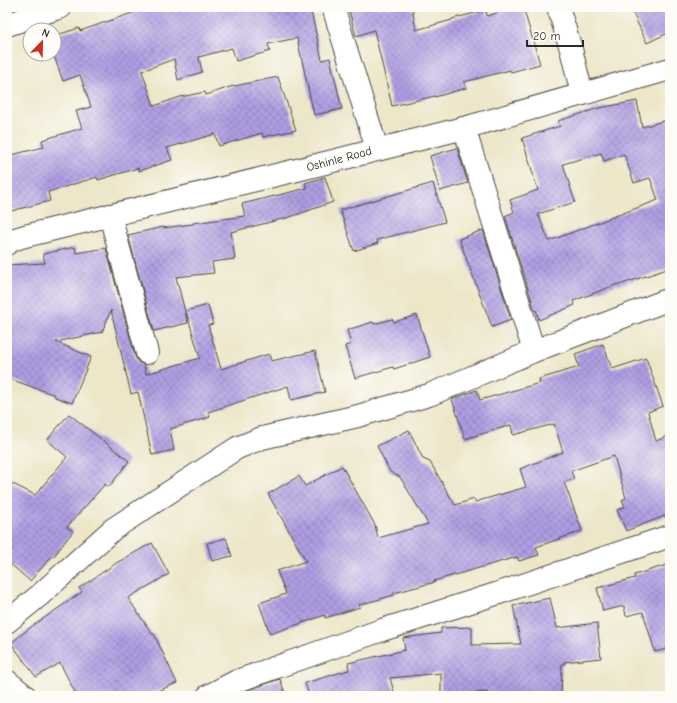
<svg xmlns="http://www.w3.org/2000/svg" width="677" height="703" font-family="'Comic Neue',sans-serif">
<style>
.building{fill:url(#building-cross-hatch);fill-rule:evenodd}
.lines{fill:none;stroke-linecap:round;stroke-linejoin:round}
.minor-casing{stroke:#484743;stroke-width:24}
.minor{stroke:#fff;stroke-width:22}
.labels{text-anchor:middle;dominant-baseline:central;stroke-width:3.5;stroke-linejoin:round;paint-order:stroke}
.street-label{font-size:12px;fill:#2b2b2b;stroke:#fdfcf7}
</style>
<defs>
<pattern id="building-cross-hatch" width="8" height="8" patternUnits="userSpaceOnUse"><rect width="8" height="8" fill="#af9ee3"/><path d="M0 0l8 8M0 8l8-8" fill="none" stroke="#8f81b8"/></pattern>
</defs>
<rect width="100%" height="100%" fill="#fdfcf7"/>
<filter id="ink" filterUnits="userSpaceOnUse"><feTurbulence type="fractalNoise" baseFrequency=".025" numOctaves="2"/><feDisplacementMap in="SourceGraphic" scale="8" xChannelSelector="R" yChannelSelector="G"/><feConvolveMatrix kernelMatrix="1 2 1 2 8 2 1 2 1" color-interpolation-filters="sRGB"/></filter>
<filter id="wash" filterUnits="userSpaceOnUse"><feTurbulence type="fractalNoise" baseFrequency=".012" numOctaves="4" result="noise"/><feDisplacementMap in="SourceGraphic" scale="16" xChannelSelector="R" yChannelSelector="G"/><feGaussianBlur stdDeviation="0.9" result="paint"/><feColorMatrix in="noise" values="0 0 0 0 0 0 0 0 0 0 0 0 0 0 0 0 0 1.4 0 .05"/><feComposite in="paint" operator="in"/></filter>
<g filter="url(#wash)">
<rect width="100%" height="100%" fill="#ede6c9"/>
<g id="blocks">
<!-- building -->
<g class="building">
<polygon points="146,7 310,7 322,60 330,58 342,109 314,115 297,38 268,44 270,51 236,61 232,48 199,57 202,72 178,80 174,59 142,71 154,106 180,97 205,92 206,95 230,87 278,77 296,130 263,137 262,133 219,146 215,134 167,148 172,160 139,171 138,168 98,180 97,177 48,192 50,201 7,212 7,156 44,147 42,140 82,128 76,111 91,107 80,75 63,81 54,56 54,36 79,28 80,31 138,11 137,10"/>
<polygon points="348,7 412,7 416,30 452,20 452,19 486,10 487,16 516,7 523,7 540,64 511,72 510,70 464,82 466,88 435,97 435,96 392,106 374,30 356,36"/>
<polygon points="630,7 670,7 670,32 647,43"/>
<path d="M637,101l5,26 28,-8v149l-51,17 -1,-1 -45,17 2,4 -36,15 -3,-10 -1,1 -30,-95 9,-4 -4,-12 28,-10 -16,-52 38,-12 -2,-5 41,-13zM601,153l3,8 20,-7 10,29 16,-5 8,22 -109,41 -11,-27 37,-12 -12,-38z"/>
<polygon points="457,148 468,183 440,191 430,156"/>
<polygon points="325,177 333,202 290,217 231,232 235,259 212,262 214,273 176,277 188,323 154,331 128,235 163,227 163,228 193,224 193,223 245,216 242,204 307,188 305,183"/>
<polygon points="433,183 445,222 377,240 378,243 354,251 340,210"/>
<polygon points="483,230 511,320 492,327 459,239"/>
<polygon points="75,247 76,253 106,248 135,356 138,362 144,365 146,374 200,358 186,311 208,305 213,324 208,325 221,369 269,354 271,361 315,351 325,392 291,400 288,386 208,412 210,417 170,429 174,450 152,455 138,392 131,394 111,310 102,332 56,342 91,357 72,403 55,397 55,395 7,378 7,265 45,263 43,254"/>
<polygon points="417,315 430,357 394,369 393,367 355,378 345,346 351,344 347,330 373,322 374,324 392,319 394,322"/>
<polygon points="603,344 612,369 646,358 663,406 648,412 656,441 670,435 670,514 626,531 617,510 625,507 622,500 626,498 614,456 571,471 574,479 564,482 582,531 536,547 539,555 519,561 517,557 434,581 435,582 394,593 394,595 359,605 360,607 325,618 325,615 270,634 259,603 286,594 277,571 306,561 268,494 299,476 305,486 342,466 375,525 378,538 428,524 400,477 390,472 377,446 409,430 423,459 430,462 455,505 474,499 475,502 526,487 520,469 563,452 554,424 513,435 511,425 465,439 452,399 477,390 480,400 540,383 539,379 579,367 575,354"/>
<polygon points="69,414 129,461 109,487 105,484 67,527 73,531 54,556 53,555 30,581 7,561 7,481 35,495 67,457 47,440"/>
<polygon points="226,538 232,556 212,561 207,543"/>
<polygon points="152,543 169,574 128,598 152,634 154,634 177,683 145,696 77,696 60,663 36,677 11,643 31,627 82,592 79,588 118,562"/>
<polygon points="670,564 670,648 655,652 643,612 626,616 624,606 603,611 597,588 635,578 634,575"/>
<polygon points="550,598 557,628 597,623 601,658 564,662 565,664 562,664 561,696 487,696 487,692 441,695 441,673 390,678 394,692 376,696 309,696 305,683 349,670 348,663 405,650 403,638 441,633 441,628 472,627 472,645 521,644 513,606"/>
<polygon points="280,679 286,696 235,696 242,692"/>
</g>
</g>
</g>
<g filter="url(#ink)">
<use href="#blocks" fill-opacity="0" stroke="#484743" stroke-width="1"/>
<g class="lines">
<defs>
<g id="minor">
<polyline points="333,7 377,149"/>
<polyline points="558,7 571,49 582,94"/>
<polyline points="7,25 61,7"/>
<polyline points="464,128 534,351"/>
<polyline points="110,215 147,353"/>
<polyline points="7,244 12,240 25,236 301,169 464,128 670,69"/>
<polyline points="7,622 40,595 113,529 237,448 262,438 358,416 429,395 534,351 670,299"/>
<polyline points="7,681 25,696"/>
<polyline points="208,696 237,681 382,630 499,593 670,536"/>
</g>
</defs>
<!-- minor casing -->
<use href="#minor" class="minor-casing"/>
<!-- minor -->
<use href="#minor" class="minor"/>
</g>
</g>
<g class="labels">
<!-- street labels -->
<g class="street-label">
<text transform="translate(339 159) rotate(-15)">Oshinle Road</text>
</g>
</g>
<!-- margin -->
<rect width="677" height="703" fill="none" stroke="#fdfcf7" stroke-width="24"/>
<!-- north arrow -->
<g transform="translate(42 42) rotate(23)"><circle r="19" fill="#fdfcf7" stroke="#a9a8a5"/>
<path d="M0-3L7 15L0 10L-7 15Z" fill="#c8321e"/>
<text y="-6" font-size="11" font-weight="bold" text-anchor="middle" fill="#2b2b2b">N</text>
</g>
<!-- scale -->
<path d="M527 40v6h56v-6" fill="none" stroke="#2b2b2b" stroke-width="2"/>
<text x="533" y="40" font-size="12" fill="#2b2b2b" stroke="#fdfcf7" stroke-width="3" paint-order="stroke">20 m</text>
</svg>
